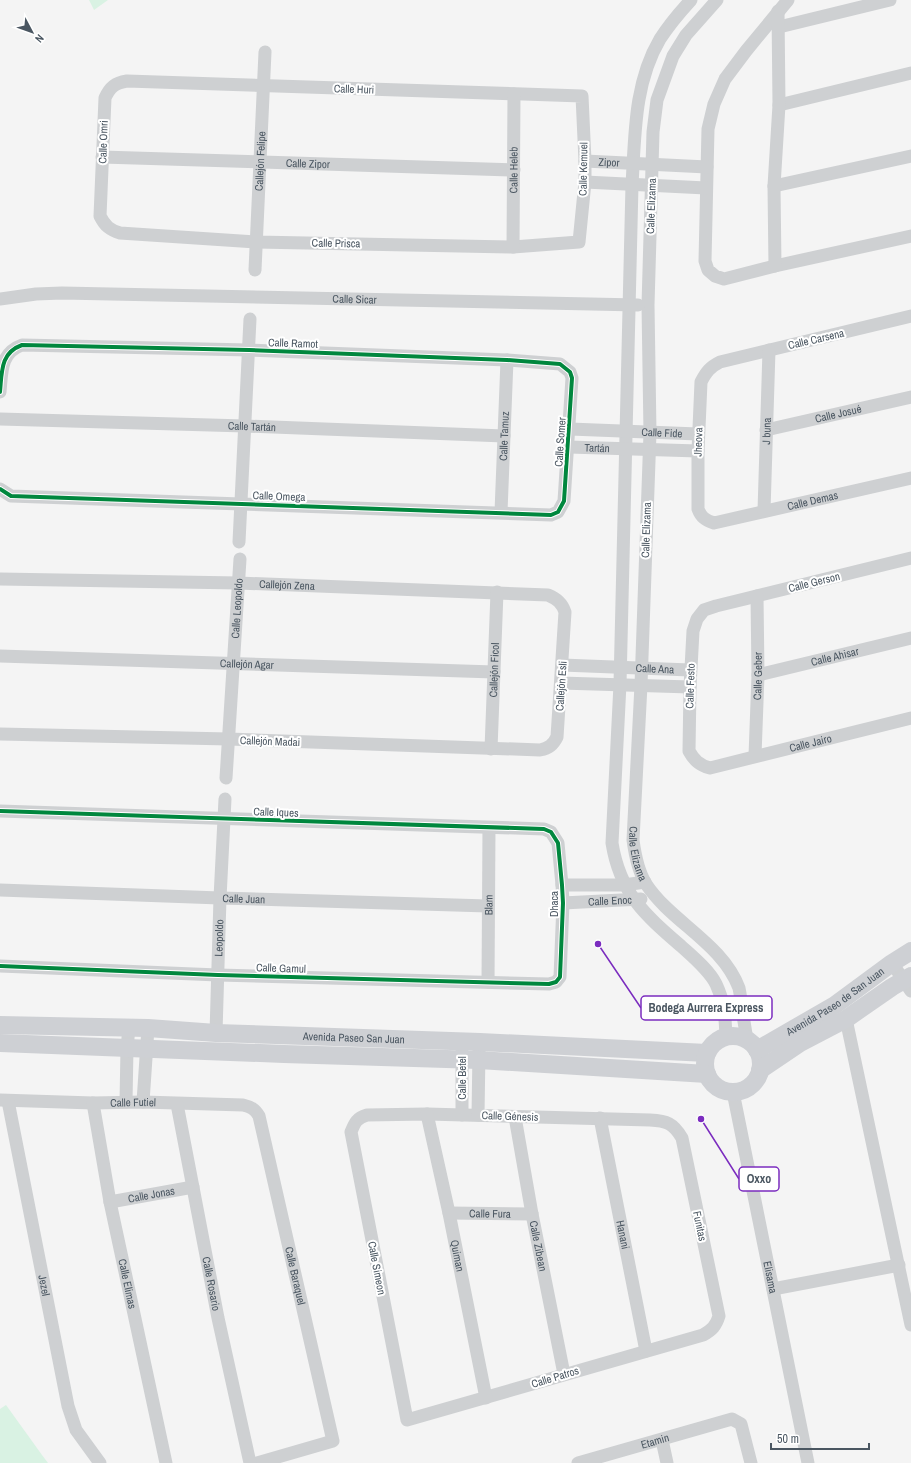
<svg xmlns="http://www.w3.org/2000/svg" width="911" height="1463" font-family="'Archivo Narrow',sans-serif">
<style>
.green{fill:#d9f2e3}
.lines{fill:none;stroke-linecap:round;stroke-linejoin:round}
.street{stroke:#ced0d2;stroke-width:13}
.secondary{stroke:#ced0d4;stroke-width:18}
.cycleway-casing{stroke:#fff;stroke-width:6}
.cycleway{stroke:#00873e;stroke-width:4}
.labels{text-anchor:middle;dominant-baseline:central;stroke-width:4;stroke-linejoin:round;paint-order:stroke}
.street-label{font-size:11px;fill:#4a5661;stroke:#fff}
.leader{fill:none;stroke:#7b2cbf;stroke-width:1.5}
.callout-dot{fill:#7b2cbf;stroke:#fff;stroke-width:1.5}
.callout{fill:#fff;stroke:#7b2cbf;stroke-width:1.5}
.callout-label{font-size:12px;text-anchor:middle;font-weight:bold;fill:#4a5661}
</style>
<rect width="100%" height="100%" fill="#f4f4f4"/>
<!-- green -->
<g class="green">
<polygon points="89,0 108,0 94,10"/>
<polygon points="6,1405 42,1455 48,1463 0,1463 0,1409"/>
</g>
<g class="lines">
<!-- street -->
<g class="street">
<path d="M691,0c-11,12 -22,25 -31,39 -26,44 -25,96 -28,146l-12,499 -8,159c8,50 32,71 69,103 11,10 28,24 35,38 9,19 9,32 10,53"/>
<path id="s1" d="M717,0l-31,35 -13,21 -16,44 -4,32 -5,173 2,128 -9,252 -8,155c2,15 5,31 13,44 26,39 76,59 93,104 1,5 2,11 2,15 2,12 4,25 6,37"/>
<polyline points="788,0 746,51 725,79 714,104 708,129 705,261 708,270 715,276 724,279 775,266 911,236"/>
<polyline points="779,27 890,0"/>
<path d="M127,81l455,15 3,65v21l-6,60 -66,5 -257,-5 -136,-9c-10,-3 -15,-7 -20,-17l5,-118c5,-11 10,-15 22,-17z"/>
<polyline points="779,105 911,73"/>
<path id="s2" d="M102,157l412,13"/>
<path id="s3" d="M585,161l122,6"/>
<polyline points="585,182 706,188"/>
<polyline points="774,186 911,156"/>
<path id="s4" d="M513,247l1,-153"/>
<polyline points="775,266 774,186 779,105 778,11"/>
<path id="s5" d="M255,270l10,-218"/>
<path id="s6" d="M0,299l36,-5 26,-1 576,12"/>
<path id="s7" d="M911,316l-191,46c-10,5 -14,10 -19,20l-3,69v58c3,8 7,11 16,14l197,-45"/>
<path d="M0,392c2,-20 0,-39 22,-47l227,5 258,10 53,4 10,8 2,6 -8,123 -6,11 -7,3 -540,-19 -11,-7"/>
<path id="s8" d="M0,419l245,7 259,10"/>
<path id="s9" d="M570,429l128,5"/>
<path id="s10" d="M766,430l145,-33"/>
<path id="s11" d="M569,447l129,4"/>
<path id="s12" d="M764,511l5,-161"/>
<path id="s13" d="M501,512l6,-152"/>
<polyline points="239,542 250,319"/>
<path id="s14" d="M911,558l-195,48 -12,4 -7,9 -4,12 -3,56 -1,64c5,9 10,14 21,17l201,-50"/>
<path id="s15" d="M0,579l239,4 309,12c9,4 14,8 17,17l-8,125c-4,8 -8,11 -17,13l-311,-11 -229,-5"/>
<path id="s16" d="M0,656l494,16"/>
<path id="s17" d="M562,665l128,5"/>
<path id="s18" d="M758,675l153,-37"/>
<polyline points="561,683 690,687"/>
<path id="s19" d="M491,749l6,-157"/>
<path id="s20" d="M755,756l3,-81 -1,-79"/>
<path id="s21" d="M226,778l14,-219"/>
<polyline points="0,811 544,829 551,832 558,843 562,885 563,903 560,977 556,982 549,984 218,975 0,966"/>
<polyline points="562,885 624,885 645,882"/>
<path id="s22" d="M0,890l220,8 268,8"/>
<path id="s23" d="M563,903l78,-4"/>
<polyline points="892,963 911,991"/>
<path id="s24" d="M488,982l1,-154"/>
<polyline points="846,1019 911,1325"/>
<path id="s25" d="M216,1033l4,-135 5,-99"/>
<path id="s26" d="M733,1092l75,371"/>
<path id="s27" d="M0,1100l93,3 50,-1 100,3c8,2 12,4 16,11l74,325 -76,22"/>
<path id="s28" d="M8,1101l60,305 8,24 24,33"/>
<polyline points="126,1102 127,1048 129,1028"/>
<polyline points="143,1102 148,1028"/>
<path id="s29" d="M93,1103l17,99 56,261"/>
<path id="s30" d="M177,1104l41,214 32,145"/>
<path d="M427,1114l223,6c17,1 23,3 32,18l37,178c-3,10 -7,14 -16,19l-296,85 -56,-288c4,-10 6,-14 16,-17z"/>
<path id="s31" d="M427,1114l22,99 37,185"/>
<polyline points="462,1115 462,1051"/>
<polyline points="478,1115 479,1051"/>
<path id="s32" d="M515,1117l17,97 32,160"/>
<path id="s33" d="M600,1118l46,233"/>
<path id="s34" d="M110,1202l83,-15"/>
<path id="s35" d="M449,1213l83,1"/>
<polyline points="773,1289 899,1265"/>
<polyline points="662,1440 667,1463"/>
<path id="s36" d="M578,1463l154,-44 9,5 10,39"/>
</g>
<!-- secondary -->
<g class="secondary">
<path id="s37" d="M0,1025l148,3 68,5 264,9 227,11"/>
<circle cx="733" cy="1064" r="28"/>
<polyline points="0,1043 284,1054 479,1060 707,1074"/>
<path id="s38" d="M757,1050l78,-45 57,-42 19,-12"/>
<polyline points="760,1070 800,1043 846,1019 892,987 911,976"/>
</g>
<defs>
<g id="cycleway">
<path d="M0,392c2,-20 0,-39 22,-47l227,5 258,10 53,4 10,8 2,6 -8,123 -6,11 -7,3 -540,-19 -11,-7"/>
<polyline points="0,811 544,829 551,832 558,843 562,885 563,903 560,977 556,982 549,984 218,975 0,966"/>
</g>
</defs>
<!-- cycleway casing -->
<use href="#cycleway" class="cycleway-casing"/>
<!-- cycleway -->
<use href="#cycleway" class="cycleway"/>
</g>
<g class="labels">
<!-- street labels -->
<g class="street-label">
<text transform="translate(354 89) rotate(2)">Calle Huri</text>
<text transform="translate(103 142) rotate(-88)">Calle Omri</text>
<text stroke="none"><textPath href="#s5" startOffset="109">Callejón Felipe</textPath></text>
<text stroke="none"><textPath href="#s3" startOffset="24">Zipor</textPath></text>
<text stroke="none"><textPath href="#s2" startOffset="206">Calle Zipor</textPath></text>
<text transform="translate(583 169) rotate(-89)">Calle Kemuel</text>
<text stroke="none"><textPath href="#s4" startOffset="77">Calle Heleb</textPath></text>
<text transform="translate(651 206) rotate(-88)">Calle Elizama</text>
<text transform="translate(336 243) rotate(1)">Calle Prisca</text>
<text stroke="none"><textPath href="#s6" startOffset="355">Calle Sicar</textPath></text>
<text transform="translate(816 339) rotate(-13)">Calle Carsena</text>
<text transform="translate(293 343) rotate(2)">Calle Ramot</text>
<text stroke="none"><textPath href="#s10" startOffset="74">Calle Josué</textPath></text>
<text stroke="none"><textPath href="#s8" startOffset="252">Calle Tartán</textPath></text>
<text stroke="none"><textPath href="#s12" startOffset="80">J buna</textPath></text>
<text stroke="none"><textPath href="#s9" startOffset="92">Calle Fide</textPath></text>
<text stroke="none"><textPath href="#s13" startOffset="76">Calle Tamuz</textPath></text>
<text transform="translate(560 442) rotate(-86)">Calle Somer</text>
<text transform="translate(698 442) rotate(-88)">Jheova</text>
<text stroke="none"><textPath href="#s11" startOffset="28">Tartán</textPath></text>
<text transform="translate(279 496) rotate(2)">Calle Omega</text>
<text stroke="none"><textPath href="#s7" startOffset="475">Calle Demas</textPath></text>
<text transform="translate(646 530) rotate(-88)">Calle Elizama</text>
<text transform="translate(814 582) rotate(-14)">Calle Gerson</text>
<text stroke="none"><textPath href="#s15" startOffset="287">Callejón Zena</textPath></text>
<text stroke="none"><textPath href="#s21" startOffset="170">Calle Leopoldo</textPath></text>
<text stroke="none"><textPath href="#s18" startOffset="79">Calle Ahisar</textPath></text>
<text stroke="none"><textPath href="#s16" startOffset="247">Callejón Agar</textPath></text>
<text stroke="none"><textPath href="#s17" startOffset="93">Calle Ana</textPath></text>
<text stroke="none"><textPath href="#s19" startOffset="79">Callejón Ficol</textPath></text>
<text stroke="none"><textPath href="#s20" startOffset="80">Calle Geber</textPath></text>
<text transform="translate(561 686) rotate(-86)">Callejón Esli</text>
<text transform="translate(690 686) rotate(-88)">Calle Festo</text>
<text transform="translate(270 741) rotate(2)">Callejón Madai</text>
<text stroke="none"><textPath href="#s14" startOffset="489">Calle Jairo</textPath></text>
<text transform="translate(276 812) rotate(2)">Calle Iques</text>
<text stroke="none"><textPath href="#s1" startOffset="873">Calle Elizama</textPath></text>
<text stroke="none"><textPath href="#s22" startOffset="244">Calle Juan</textPath></text>
<text stroke="none"><textPath href="#s23" startOffset="47">Calle Enoc</textPath></text>
<text transform="translate(554 904) rotate(-90)">Dhaca</text>
<text stroke="none"><textPath href="#s24" startOffset="77">Blam</textPath></text>
<text stroke="none"><textPath href="#s25" startOffset="95">Leopoldo</textPath></text>
<text transform="translate(281 968) rotate(2)">Calle Gamul</text>
<text stroke="none"><textPath href="#s38" startOffset="92">Avenida Paseo de San Juan</textPath></text>
<text stroke="none"><textPath href="#s37" startOffset="354">Avenida Paseo San Juan</textPath></text>
<text transform="translate(462 1078) rotate(-90)">Calle Betel</text>
<text stroke="none"><textPath href="#s27" startOffset="133">Calle Futiel</textPath></text>
<text transform="translate(510 1116) rotate(2)">Calle Génesis</text>
<text stroke="none"><textPath href="#s34" startOffset="42">Calle Jonas</textPath></text>
<text stroke="none"><textPath href="#s35" startOffset="41">Calle Fura</textPath></text>
<text transform="translate(700 1226) rotate(78)">Funitas</text>
<text stroke="none"><textPath href="#s33" startOffset="119">Hanani</textPath></text>
<text stroke="none"><textPath href="#s32" startOffset="131">Calle Zibean</textPath></text>
<text stroke="none"><textPath href="#s31" startOffset="145">Quiman</textPath></text>
<text transform="translate(377 1268) rotate(79)">Calle Simeon</text>
<text stroke="none"><textPath href="#s27" startOffset="427">Calle Baraquel</textPath></text>
<text stroke="none"><textPath href="#s26" startOffset="189">Elisama</textPath></text>
<text stroke="none"><textPath href="#s29" startOffset="184">Calle Elimas</textPath></text>
<text stroke="none"><textPath href="#s30" startOffset="183">Calle Rosario</textPath></text>
<text stroke="none"><textPath href="#s28" startOffset="188">Jezel</textPath></text>
<text transform="translate(555 1377) rotate(-17)">Calle Patros</text>
<text stroke="none"><textPath href="#s36" startOffset="80">Etamin</textPath></text>
</g>
</g>
<!-- callouts -->
<path class="leader" d="M598 944L641 1008M701 1119L739 1179"/>
<g class="callout-dot">
<circle cx="598" cy="944" r="4"/>
<circle cx="701" cy="1119" r="4"/>
</g>
<g class="callout">
<rect x="641" y="996" width="131" height="24" rx="4"/>
<rect x="739" y="1167" width="40" height="24" rx="4"/>
</g>
<g class="callout-label">
<text x="706" y="1012">Bodega Aurrera Express</text>
<text x="759" y="1183">Oxxo</text>
</g>
<!-- north arrow -->
<g transform="translate(32 32) rotate(131)" stroke="#ffffff" stroke-width="3" paint-order="stroke">
<path d="M0-3L7 15L0 10L-7 15Z" fill="#4a5661"/>
<text y="-6" font-size="11" font-weight="bold" text-anchor="middle" fill="#4a5661">N</text>
</g>
<!-- scale -->
<path d="M771 1443v6h98v-6" fill="none" stroke="#4a5661" stroke-width="2"/>
<text x="777" y="1443" font-size="12" fill="#4a5661" stroke="#ffffff" stroke-width="3" paint-order="stroke">50 m</text>
</svg>
